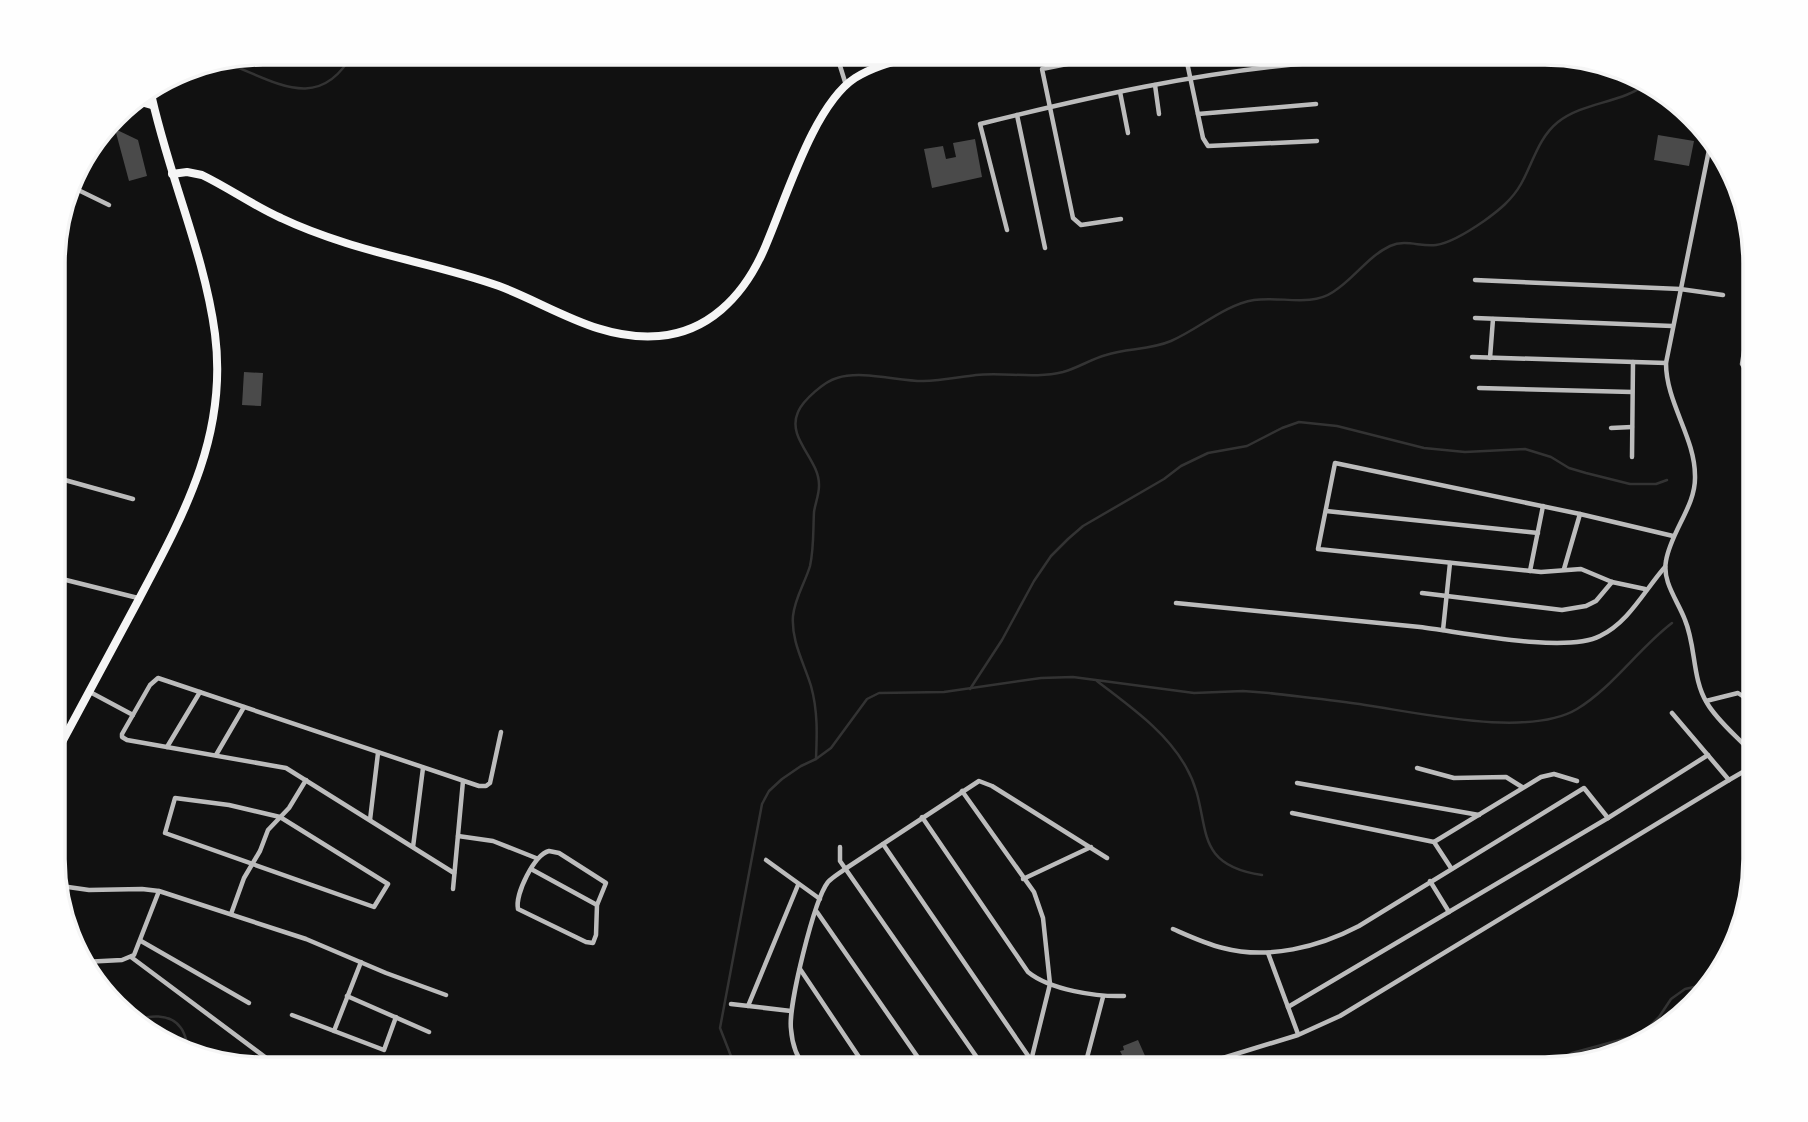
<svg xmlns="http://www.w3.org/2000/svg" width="1808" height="1122" font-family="'Zilla Slab',serif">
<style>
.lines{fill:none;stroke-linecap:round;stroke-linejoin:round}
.stream{stroke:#333;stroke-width:2.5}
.building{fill:#4a4a4a}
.minor{stroke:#bcbcbc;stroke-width:4.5}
.secondary{stroke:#f5f5f5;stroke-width:7}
.primary{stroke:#f5f5f5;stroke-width:8}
.trunk{stroke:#f5f5f5;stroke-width:8}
.rim{fill:none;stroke:#f5f5f5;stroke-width:3.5}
</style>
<rect width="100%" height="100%" fill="#111"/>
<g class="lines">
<!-- stream -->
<g class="stream">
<path d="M221,61c50,17 97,56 132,-8"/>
<path d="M1097,681c32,25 69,50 89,86 29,50 0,97 76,108"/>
<polyline points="970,689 1002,640 1034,581 1051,556 1068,539 1083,526 1164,479 1181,466 1208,453 1247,446 1282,428 1299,422 1337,426 1424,448 1465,452 1525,449 1551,457 1569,468 1586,473 1630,484 1656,484 1667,480"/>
<path d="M816,759c1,-24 2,-48 -5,-73 -7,-23 -20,-45 -18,-70 2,-19 12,-33 17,-50 4,-18 3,-36 4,-54 1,-8 5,-17 5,-26 1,-27 -33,-47 -21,-74 5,-12 27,-31 39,-34 25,-8 60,3 86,3 18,0 36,-4 53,-6 29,-3 58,4 87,-3 15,-4 28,-13 43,-17 21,-7 44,-5 65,-14 28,-12 53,-36 83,-41 26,-4 57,7 79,-8 21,-13 34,-35 57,-46 16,-7 30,1 46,-1 15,-2 35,-15 48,-24 14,-10 28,-21 37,-37 12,-21 17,-46 37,-62 27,-21 64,-18 91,-40"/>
<path d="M132,1020c16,-4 38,-8 49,8 6,8 6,19 10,28"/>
<polyline points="241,1066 264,1061 275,1069"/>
<path d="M736,1069l-16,-41 42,-224 7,-13 13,-12 19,-13 15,-7 15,-11 36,-49 12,-6 65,-1 97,-14 32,-1 121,16 49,-2 26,2c32,4 65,7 96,12 55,8 164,33 212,4 35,-21 62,-61 95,-86"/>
<polyline points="1549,1069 1572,1053 1631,1037 1646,1030 1659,1017 1671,999 1685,989 1712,983"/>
</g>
</g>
<!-- building -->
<g class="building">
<polygon points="115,129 138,140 147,176 129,181"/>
<polygon points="1658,135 1694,141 1689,166 1654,160"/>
<polygon points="975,139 982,177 932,188 924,149 943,146 946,159 956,157 953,143"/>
<polygon points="244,372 263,373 261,406 242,405"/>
<polygon points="1138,1040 1146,1058 1148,1057 1152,1066 1144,1069 1120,1069 1117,1062 1120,1061 1118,1057 1122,1055 1120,1051 1124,1050 1123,1046"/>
</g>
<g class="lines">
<!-- minor -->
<g class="minor">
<polyline points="836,53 846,85"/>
<polyline points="1185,53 1203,138 1208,146 1317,141"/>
<polyline points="1087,60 1042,69 1073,218 1081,225 1121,219"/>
<polyline points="1155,85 1159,114"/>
<polyline points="1120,92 1128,133"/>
<polyline points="1198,114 1316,104"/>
<polyline points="1017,115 1045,248"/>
<polyline points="70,186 109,205"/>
<path d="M1007,230l-27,-106c109,-27 219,-52 331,-61"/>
<polyline points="1475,280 1680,289 1723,295"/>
<polyline points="1755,283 1742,364 1746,371 1755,375"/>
<polyline points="1475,318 1672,326"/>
<polyline points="1472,357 1666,363"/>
<polyline points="1490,358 1493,319"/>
<polyline points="1479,388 1632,392"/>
<polyline points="1611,428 1632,427"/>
<polyline points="1632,457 1633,362"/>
<polyline points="54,477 133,499"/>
<polyline points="1326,511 1538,533"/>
<path d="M1755,550c-14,13 -6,59 0,76"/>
<polyline points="1564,569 1580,514"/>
<polyline points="1530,571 1543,506"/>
<polyline points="54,577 138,598"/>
<polyline points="1645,589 1612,582 1581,569 1541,572 1318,549 1335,463 1580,514 1673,536"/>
<polyline points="1422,593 1562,610 1586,606 1596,601 1612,582"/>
<path d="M1176,603c81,8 163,16 244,24 42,5 145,27 180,9 29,-14 44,-45 65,-69"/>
<polyline points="1443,630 1450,563"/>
<polyline points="90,692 133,715"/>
<polyline points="1706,701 1738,693 1753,703"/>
<polyline points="1672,713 1729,780"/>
<polyline points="167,747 200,692"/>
<polyline points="216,755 244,707"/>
<polyline points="1417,768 1454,778 1506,777 1522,787"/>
<polyline points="1297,783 1479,815"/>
<polyline points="962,791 1034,892 1043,918 1050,984 1029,1069"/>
<polygon points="175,798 229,805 280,817 388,884 374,907 165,833"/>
<polyline points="1292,813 1434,842 1451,868"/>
<path d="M922,817l106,155c22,18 69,25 96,24"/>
<polyline points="370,820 378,753"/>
<polyline points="458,836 493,841 536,858"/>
<polyline points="1434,842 1541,777 1554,774 1577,781"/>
<polyline points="883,844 1031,1060"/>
<polyline points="413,847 423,768"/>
<polyline points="840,847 840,861 985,1069"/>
<path d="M549,851l10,2 47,30 -9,22 -1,30 -3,8 -7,-1 -68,-33c-3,-15 16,-54 31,-58z"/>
<polyline points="766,860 820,899"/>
<polyline points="531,869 597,905"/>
<polyline points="454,873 286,768 127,740 122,737 122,734 150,685 158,678 479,786 486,786 490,783 501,732"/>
<polyline points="1023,879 1091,847"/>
<polyline points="1430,881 1449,912"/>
<polyline points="54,885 89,890 142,889 159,891 306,939 386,973 446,995"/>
<polyline points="453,889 463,781"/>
<polyline points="817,912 926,1069"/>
<polyline points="231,914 244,878 260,851 268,830 289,808 306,780"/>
<path d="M1173,929c16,7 33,15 50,19 45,12 96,-1 136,-22l225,-138 24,30"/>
<polyline points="141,941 249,1003"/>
<polyline points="1268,953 1298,1034"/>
<polyline points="131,957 281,1069"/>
<polyline points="83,962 122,960 134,955 159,891"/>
<polyline points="800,969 867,1069"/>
<polyline points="347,996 429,1032"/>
<polyline points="731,1004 791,1011"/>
<polyline points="748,1006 798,885"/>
<polyline points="1288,1007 1608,818 1708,755"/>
<polyline points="292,1015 384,1050 396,1017"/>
<polyline points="334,1031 361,962"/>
<polyline points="743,1060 803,1066"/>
<polyline points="768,1062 770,1069"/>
<path d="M806,1069c-9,-11 -14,-26 -15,-40 -3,-23 23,-129 37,-147 5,-5 12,-9 17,-13l134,-88 13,5 115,72"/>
<polyline points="1084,1069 1103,997"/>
<path d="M1187,1069l111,-34 42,-19 389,-236 19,-11 7,-8 -2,-7c-15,-17 -35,-32 -46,-51 -15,-24 -11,-57 -22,-83 -7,-19 -23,-38 -19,-59 5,-30 30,-55 29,-85 0,-39 -29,-73 -29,-113l45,-223"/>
</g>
<!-- secondary -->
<polyline class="secondary" points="132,100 153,106"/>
<!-- primary -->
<path class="primary" d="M172,174l15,-2 15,3c27,13 52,31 79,43 21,10 43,18 65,25 50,16 103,25 153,43 53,20 100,55 160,50 49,-4 83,-39 103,-82 22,-48 50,-148 93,-176 20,-13 46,-18 69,-25"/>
<!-- trunk -->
<path class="trunk" d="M54,757c28,-53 57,-105 85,-158 45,-85 89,-164 76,-265 -11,-83 -48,-162 -65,-245"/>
</g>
<!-- crop -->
<path d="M0 0H1808V1122H0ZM263 65H1545A198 198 0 0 1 1743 263V859A198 198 0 0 1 1545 1057H263A198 198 0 0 1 65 859V263A198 198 0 0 1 263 65Z" fill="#fefefe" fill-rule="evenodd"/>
<path class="rim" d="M263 65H1545A198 198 0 0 1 1743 263V859A198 198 0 0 1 1545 1057H263A198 198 0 0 1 65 859V263A198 198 0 0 1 263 65Z"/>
</svg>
